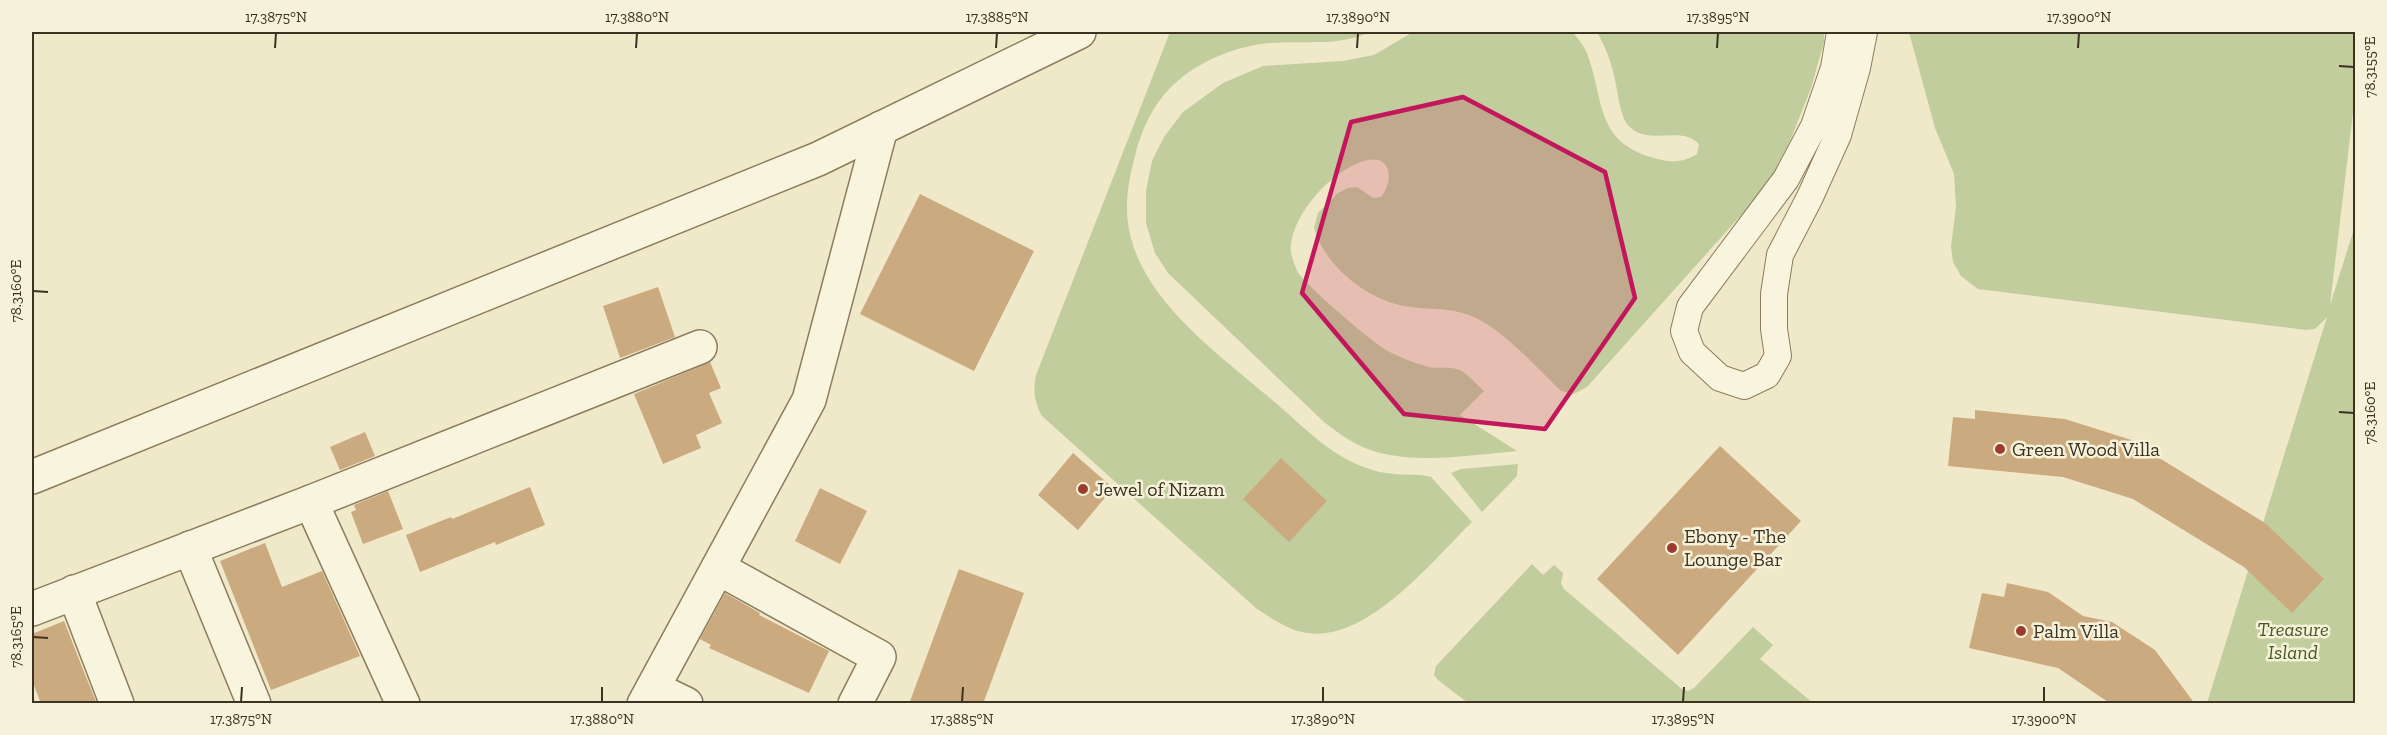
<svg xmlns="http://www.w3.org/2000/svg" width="2387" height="735" font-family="'Zilla Slab',serif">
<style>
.green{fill:#c1cd9c}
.building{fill:#ccaa7f}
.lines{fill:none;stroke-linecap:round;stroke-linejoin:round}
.service-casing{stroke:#8b7c5d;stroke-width:28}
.minor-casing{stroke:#8b7c5d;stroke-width:36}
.tertiary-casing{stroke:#8b7c5d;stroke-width:36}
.service{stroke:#f9f4dd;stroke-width:26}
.minor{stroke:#f9f4dd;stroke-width:33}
.tertiary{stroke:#f9f4dd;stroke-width:33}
.marked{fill:#c2185b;fill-opacity:0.2;stroke:#c2185b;stroke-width:4.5;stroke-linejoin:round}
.ticks{fill:none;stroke:#3c3221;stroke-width:2}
.poi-dot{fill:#9a3c2e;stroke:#f6f2d9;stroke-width:2}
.labels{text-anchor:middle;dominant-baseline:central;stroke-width:5;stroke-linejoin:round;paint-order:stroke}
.poi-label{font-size:20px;fill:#3c3221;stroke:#f6f2d9;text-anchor:start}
.park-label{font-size:20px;font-style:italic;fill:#455828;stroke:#f6f2d9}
.neatline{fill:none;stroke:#3c3221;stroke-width:2}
.ticks-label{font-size:15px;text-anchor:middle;fill:#3c3221}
</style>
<rect width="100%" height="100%" fill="#efe9c9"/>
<!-- green -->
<g class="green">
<path d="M1170,32h199c-30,15 -65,8 -98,11 -31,2 -67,16 -91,36 -24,19 -38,48 -45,77 -6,22 -10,44 -7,67 9,70 80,123 131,166 24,19 52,48 77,64 14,9 34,18 50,20 15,3 30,0 45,4l41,45c-40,39 -104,120 -165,111 -19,-3 -34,-14 -50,-24l-215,-193c-8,-15 -9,-25 -6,-41z"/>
<path d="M1413,32h160c5,7 12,15 15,24 17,49 8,88 70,103 14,4 27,3 39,-5l2,-10c-19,-20 -53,4 -72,-20 -7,-9 -10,-37 -13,-49 -4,-16 -9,-29 -17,-43h227v10l-13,46 -21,53 -21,43 -182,203 -13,7 -13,-3c-25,-24 -61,-65 -92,-76 -21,-8 -43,-5 -65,-9 -38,-7 -79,-40 -90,-78l4,-15 20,-20 10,-5 9,-1 16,11 8,-1c12,-14 12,-42 -13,-37 -34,7 -80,57 -77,93 1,5 4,13 6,18 8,14 74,70 89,79 12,7 29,13 43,17 9,2 22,-1 31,3 9,5 17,15 24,21l-24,24 57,36c-50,4 -120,18 -166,-10 -9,-5 -18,-12 -27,-19l-156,-149 -13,-20 -9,-30v-32l6,-30 12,-24 19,-25 40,-29 40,-17 80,-5 31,-6z"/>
<polygon points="1909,32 2355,32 2355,96 2330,305 2355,226 2355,703 2207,703 2327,317 2315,329 2306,330 1978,289 1961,276 1953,262 1951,246 1956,207 1954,174 1935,128"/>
<polygon points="1518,464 1517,476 1482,512 1451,473 1461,469"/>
<polygon points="1532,564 1543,575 1554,565 1563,573 1561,584 1564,589 1682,689 1688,691 1694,688 1753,627 1773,645 1760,659 1813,703 1468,703 1438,680 1434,675 1436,666"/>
</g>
<!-- building -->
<g class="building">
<polygon points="920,194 1034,251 974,371 860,314"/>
<polygon points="658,287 675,337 620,358 603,306"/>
<polygon points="710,362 721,388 709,393 722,423 696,435 701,448 663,464 634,394"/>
<polygon points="1975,410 2065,419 2144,444 2143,448 2265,523 2324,579 2292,613 2244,567 2133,499 2063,477 1948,466 1953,417 1975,419"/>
<polygon points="365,432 375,456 340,470 330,447"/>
<polygon points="1720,446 1801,521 1678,655 1597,579"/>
<polygon points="1073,453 1113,488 1078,530 1038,495"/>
<polygon points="1281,458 1327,501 1289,542 1243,499"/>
<polygon points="530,487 545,525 496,545 495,542 420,572 406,535 451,517 452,519"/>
<polygon points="820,488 867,511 840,564 795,541"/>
<polygon points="388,491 403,529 363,544 351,512 356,510 354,505"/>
<polygon points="265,543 282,587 322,571 360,656 271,690 220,561"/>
<polygon points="959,569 1024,593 983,704 909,704"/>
<polygon points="2007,583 2048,592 2083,616 2112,622 2155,650 2195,704 2111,704 2058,668 1969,648 1982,593 2004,597"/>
<polygon points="725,593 760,613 759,615 829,651 809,693 709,648 711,645 700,639"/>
<polygon points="64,621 84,672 97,704 41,704 32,680 32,634"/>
</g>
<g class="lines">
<defs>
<polyline id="service" points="1840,32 1834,68 1814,126 1786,179 1690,307 1684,331 1692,352 1720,378 1744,386 1767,375 1778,356 1774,329 1774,294 1780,255 1810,197 1838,135 1857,68 1864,32"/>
<g id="minor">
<polyline points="311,502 403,704"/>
<polyline points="190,548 254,704"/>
<polyline points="718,568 879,657 855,704"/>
<polyline points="74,592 117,704"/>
<polyline points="32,609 311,502 700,347"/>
<polyline points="653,688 686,704"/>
<polyline points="644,704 809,400 881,128"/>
</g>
<polyline id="tertiary" points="32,477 818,159 1079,32"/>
</defs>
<!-- service casing -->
<use href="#service" class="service-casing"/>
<!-- minor casing -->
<use href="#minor" class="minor-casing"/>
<!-- tertiary casing -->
<use href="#tertiary" class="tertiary-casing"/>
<!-- service -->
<use href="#service" class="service"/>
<!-- minor -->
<use href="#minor" class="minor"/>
<!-- tertiary -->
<use href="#tertiary" class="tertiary"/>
</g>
<!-- marked area -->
<path class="marked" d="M1463,97l142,75 30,126 -90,131 -141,-15 -102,-121 49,-171z"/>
<!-- ticks -->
<path class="ticks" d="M275,48l1,-15M636,48l1,-15M996,48l1,-15M1357,48l1,-15M1717,48l1,-15M2078,48l1,-15M2339,66l15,1M33,291l15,1M2339,412l15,1M33,637l15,1M241,702l1,-15M602,702v-15M962,702l1,-15M1323,702v-15M1683,702l1,-15M2044,702v-15"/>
<!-- markers -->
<g class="poi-dot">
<circle cx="2000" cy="449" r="6"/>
<circle cx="1083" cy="489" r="6"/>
<circle cx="1672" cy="548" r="6"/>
<circle cx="2021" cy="631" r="6"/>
</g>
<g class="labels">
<!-- poi labels -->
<g class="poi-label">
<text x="2012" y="449">Green Wood Villa</text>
<text x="1095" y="489">Jewel of Nizam</text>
<text x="1684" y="536">Ebony - The<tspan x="1684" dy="23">Lounge Bar</tspan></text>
<text x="2033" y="631">Palm Villa</text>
</g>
<!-- park labels -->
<g class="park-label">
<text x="2293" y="629">Treasure<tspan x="2293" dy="23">Island</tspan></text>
</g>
</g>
<!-- border -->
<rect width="2387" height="735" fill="none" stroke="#f6f2d9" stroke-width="66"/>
<rect x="33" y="33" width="2321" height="669" class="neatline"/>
<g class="ticks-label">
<text x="276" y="22">17.3875°N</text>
<text x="637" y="22">17.3880°N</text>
<text x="997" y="22">17.3885°N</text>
<text x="1358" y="22">17.3890°N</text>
<text x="1718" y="22">17.3895°N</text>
<text x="2079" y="22">17.3900°N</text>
<text transform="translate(2370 67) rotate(-90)" y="5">78.3155°E</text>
<text transform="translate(16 291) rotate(-90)" y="5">78.3160°E</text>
<text transform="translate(2370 413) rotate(-90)" y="5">78.3160°E</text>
<text transform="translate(16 637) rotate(-90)" y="5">78.3165°E</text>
<text x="241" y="724">17.3875°N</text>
<text x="602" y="724">17.3880°N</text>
<text x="962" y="724">17.3885°N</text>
<text x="1323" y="724">17.3890°N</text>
<text x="1683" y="724">17.3895°N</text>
<text x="2044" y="724">17.3900°N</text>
</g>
</svg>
